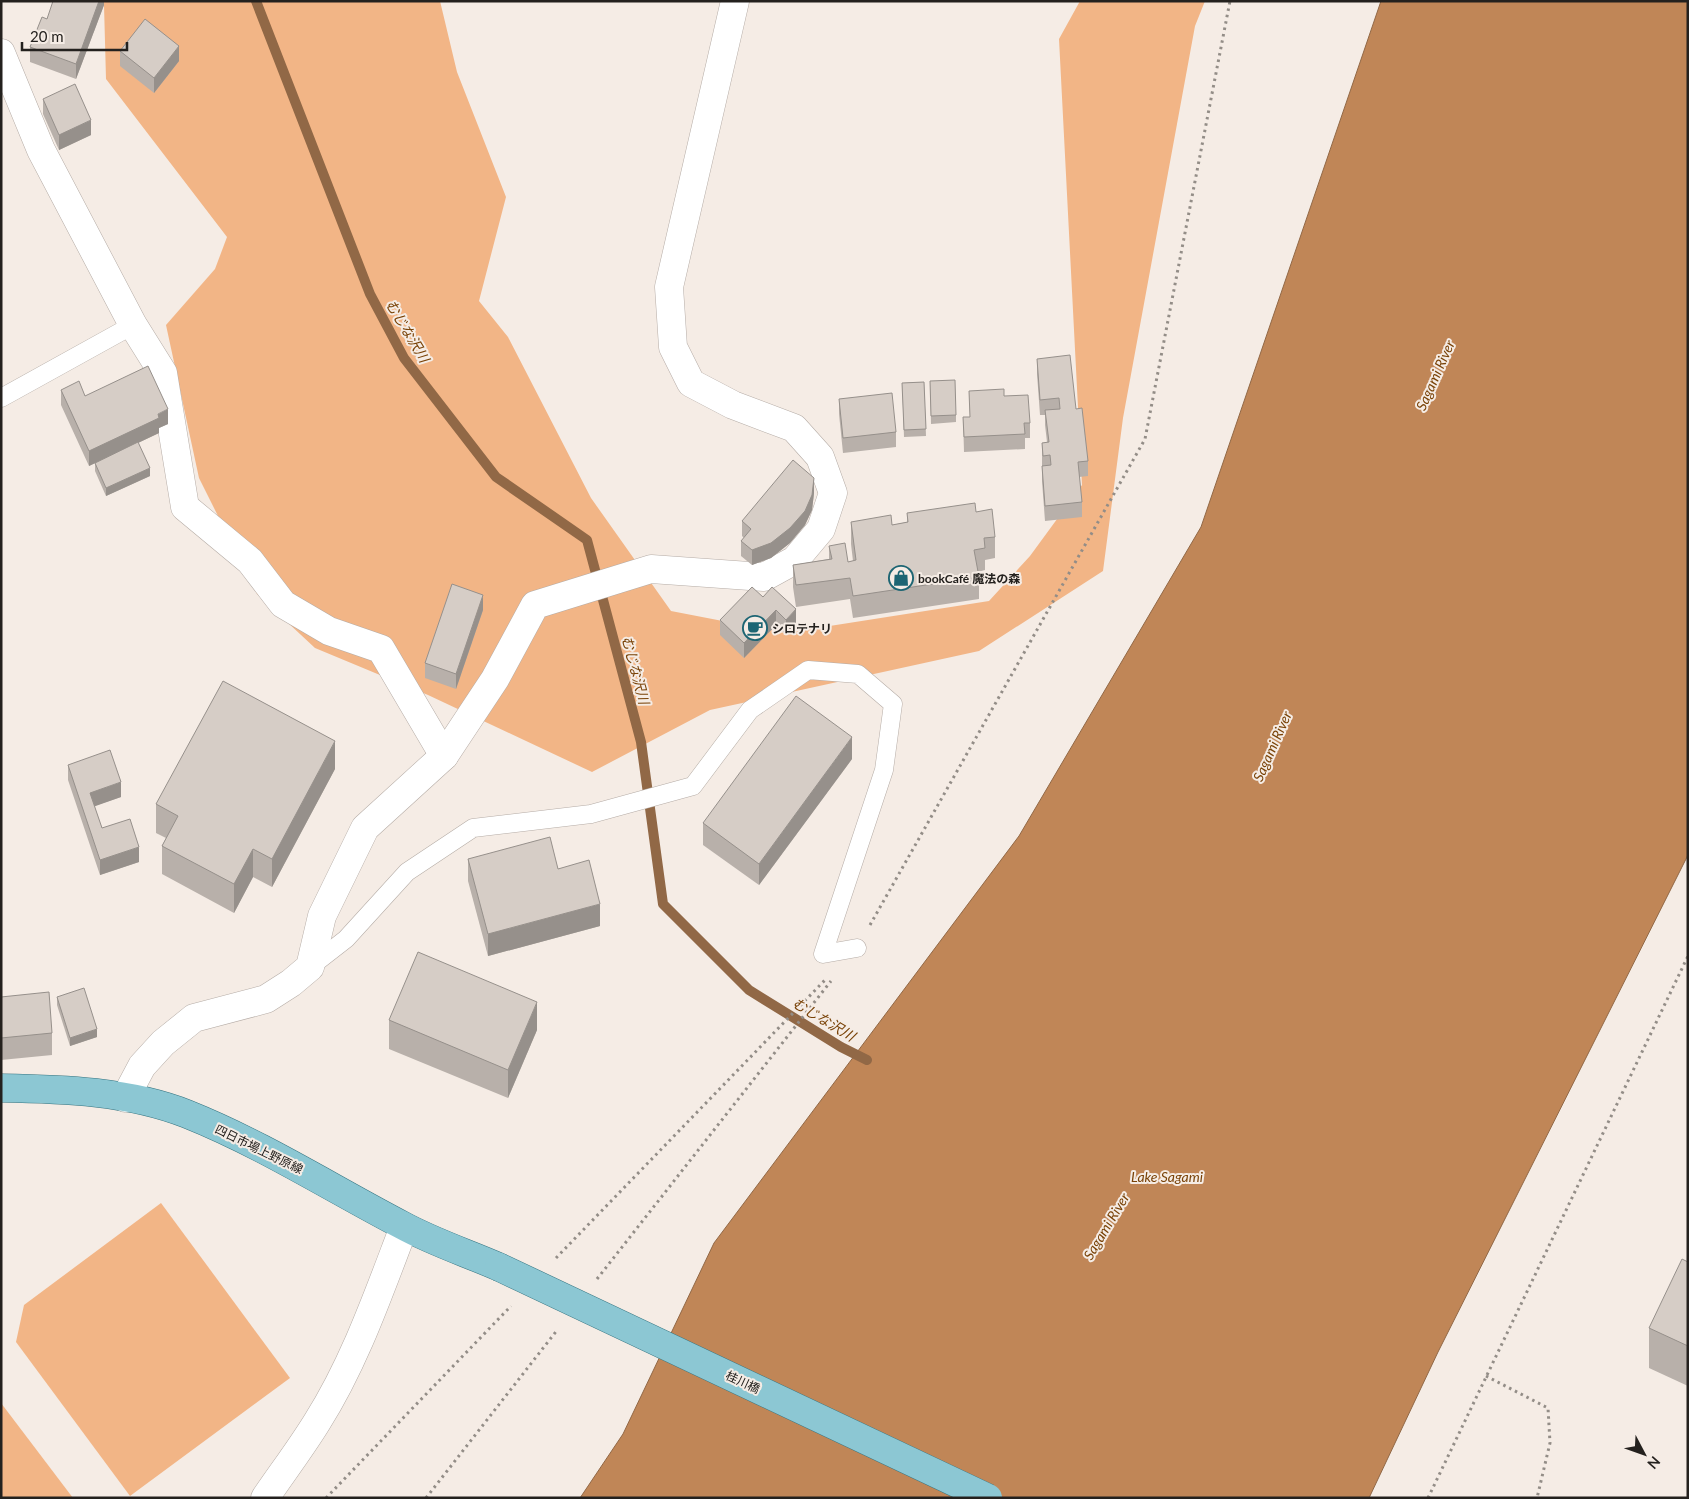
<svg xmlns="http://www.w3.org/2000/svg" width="1689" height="1499" font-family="Lato,'Noto Sans JP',sans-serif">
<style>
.green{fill:#f2b586}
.water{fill:#c08657;stroke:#916846}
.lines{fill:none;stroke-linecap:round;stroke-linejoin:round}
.stream{stroke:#916846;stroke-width:10}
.lane-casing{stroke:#b5aca6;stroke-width:19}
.street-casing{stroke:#b5aca6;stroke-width:29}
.primary-casing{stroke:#367480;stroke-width:29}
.path{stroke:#938d87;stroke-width:3;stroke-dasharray:2.5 4;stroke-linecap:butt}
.lane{stroke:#fff;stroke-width:18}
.street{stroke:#fff;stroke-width:28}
.primary{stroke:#8cc7d3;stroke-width:28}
.primary-bridge-casing{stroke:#367480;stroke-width:29;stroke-linecap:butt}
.primary-bridge{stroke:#8cc7d3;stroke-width:28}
.wall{fill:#b8b0aa}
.shaded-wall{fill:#96908b}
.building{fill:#d6cdc6;stroke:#96908b}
.labels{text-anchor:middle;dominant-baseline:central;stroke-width:4;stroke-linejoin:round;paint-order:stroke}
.poi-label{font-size:12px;font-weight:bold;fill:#24211e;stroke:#f5ece5;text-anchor:start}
.street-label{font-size:12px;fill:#24211e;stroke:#f5ece5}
.water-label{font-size:14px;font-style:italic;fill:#794207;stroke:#f5ece5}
</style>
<rect width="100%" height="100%" fill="#f5ece5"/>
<!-- green -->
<g class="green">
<polygon points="102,1 440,1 457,72 506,197 479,301 508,337 591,498 671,611 785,633 989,601 1030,556 1082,485 1059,39 1080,1 1205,1 1195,26 1123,418 1103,571 979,651 710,710 592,772 428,695 315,648 257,594 199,478 166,325 215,269 227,237 106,79 104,5"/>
<polygon points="161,1203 290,1378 130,1496 16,1342 24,1305"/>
<polygon points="1,1403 73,1498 1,1498"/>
</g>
<!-- water -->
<polygon class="water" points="1381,1 1688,1 1688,855 1438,1352 1369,1498 580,1498 623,1434 714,1243 1019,836 1201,527"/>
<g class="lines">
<!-- stream -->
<polyline class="stream" points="256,1 370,294 404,358 496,477 587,540 641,742 663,904 749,990 841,1047 867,1060"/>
<defs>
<g id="lane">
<polyline points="1,398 133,325"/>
<polyline points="310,967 346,939 407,872 473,828 591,814 693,786 750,710 808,670 858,674 893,704 884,770 823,954 857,948"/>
</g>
<g id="street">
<polyline points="1,53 41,150 133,325 163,373 185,507 250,561 283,604 329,631 381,649 444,756"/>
<polyline points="125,1098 142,1066 163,1043 194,1018 266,999 291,983 310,967 322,916 365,828 444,756 495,679 535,605 651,569 764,577 795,560 821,529 833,493 820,457 794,428 733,405 691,383 673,347 669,287 735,1"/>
<path d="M265,1498c17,-25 36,-50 52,-76 38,-60 62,-130 87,-195"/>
</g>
<path id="primary" d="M1,1088c62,1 128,3 186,26 75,30 144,74 215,111 31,17 65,28 97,42"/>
</defs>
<!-- lane casing -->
<use href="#lane" class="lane-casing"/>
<!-- street casing -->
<use href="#street" class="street-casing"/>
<!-- primary casing -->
<use href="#primary" class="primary-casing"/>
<!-- path -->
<g class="path">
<polyline points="870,925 1145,439 1230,1"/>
<polyline points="556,1258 825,980"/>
<polyline points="597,1279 831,981"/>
<polyline points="1486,1376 1548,1408 1550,1443 1537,1498"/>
<polyline points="326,1498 511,1306"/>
<polyline points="426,1498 558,1329"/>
<polyline points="1428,1498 1688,956"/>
</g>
<!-- lane -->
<use href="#lane" class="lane"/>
<!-- street -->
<use href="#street" class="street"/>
<!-- primary -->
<use href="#primary" class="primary"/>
<defs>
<polyline id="primary-bridge" points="499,1267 988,1498"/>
</defs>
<!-- primary-bridge casing -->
<use href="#primary-bridge" class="primary-bridge-casing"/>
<!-- primary-bridge -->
<use href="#primary-bridge" class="primary-bridge"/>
</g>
<!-- wall -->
<g class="wall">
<polygon points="104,1 104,5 76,79 30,62 30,47 47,19"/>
<polygon points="120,51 179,61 154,93 120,66"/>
<polygon points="43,99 91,135 59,150 43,114"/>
<polygon points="1037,359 1076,409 1088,461 1088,476 1079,477 1082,502 1082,517 1045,521 1042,481 1042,443 1047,442 1045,425 1045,415 1040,415 1037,374"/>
<polygon points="930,381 956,415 956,422 931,424"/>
<polygon points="924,382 926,436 904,437 902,383"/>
<polygon points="61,390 85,396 168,424 159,428 159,433 138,443 150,476 106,496 95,471 95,463 105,458 89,466 61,405"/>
<polygon points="969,391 1004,396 1030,423 1030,438 1025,438 1025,449 964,452 963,417 970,417"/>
<polygon points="839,399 896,432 896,447 843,453 839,414"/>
<polygon points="814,493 812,510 805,525 790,543 771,558 752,565 741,556 741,541 744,538 742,536 742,521"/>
<polygon points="976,512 995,537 995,558 985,560 985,570 978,572 979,577 979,599 853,618 850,599 796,607 793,587 793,565 829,559 829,546 848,562 853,561 851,544 851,522 892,525 907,522 907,513"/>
<polygon points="763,597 796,624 786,635 776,625 744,658 720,635 720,620"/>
<polygon points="483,610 456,689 425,678 425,663"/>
<polygon points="852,759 759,885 703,845 703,823"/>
<polygon points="68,765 121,797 94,806 102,828 139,862 100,875 68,780"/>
<polygon points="335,769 272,887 253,877 234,913 162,874 162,846 166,838 156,833 156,804"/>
<polygon points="468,859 558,869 600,926 488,956 468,881"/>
<polygon points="1,997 52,1033 52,1055 1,1060"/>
<polygon points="57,997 97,1037 70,1046 57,1005"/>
<polygon points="389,1020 537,1030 508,1098 389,1049"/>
<polygon points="1688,1262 1688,1386 1649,1368 1649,1328"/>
</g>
<!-- shaded-wall -->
<g class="shaded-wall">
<polygon points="99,1 104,1 104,5 76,79 76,64"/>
<polygon points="179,46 179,61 154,93 154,78"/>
<polygon points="91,120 91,135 59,150 59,135"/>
<polygon points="168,409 168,424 159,428 159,433 89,466 89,451"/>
<polygon points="150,468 150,476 106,496 106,488"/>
<polygon points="814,478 814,493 812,510 805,525 790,543 771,558 752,565 752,550"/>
<polygon points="483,595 483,610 456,689 456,674"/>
<polygon points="796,609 796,624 786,635 786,620"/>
<polygon points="776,610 776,625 744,658 744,643"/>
<polygon points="852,737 852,759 759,885 759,864"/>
<polygon points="335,741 335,769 272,887 272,859"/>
<polygon points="121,782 121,797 90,808 90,793"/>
<polygon points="139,847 139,862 100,875 100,860"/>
<polygon points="253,849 253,877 234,913 234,884"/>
<polygon points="600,904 600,926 488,956 488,934"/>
<polygon points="537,1002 537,1030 508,1098 508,1070"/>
<polygon points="97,1029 97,1037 70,1046 70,1038"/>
</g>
<!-- building -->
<g class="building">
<polygon points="53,1 99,1 76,64 30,47 42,17 47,19"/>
<polygon points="145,19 179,46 154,78 120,51"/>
<polygon points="75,84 91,120 59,135 43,99"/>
<polygon points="1070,355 1076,409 1082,408 1088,461 1078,462 1082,502 1045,506 1042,466 1051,465 1050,455 1043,456 1042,443 1049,442 1045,410 1060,409 1059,398 1040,400 1037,359"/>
<polygon points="148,366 168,409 158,414 159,418 89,451 61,390 79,381 85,396"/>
<polygon points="955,380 956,415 931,416 930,381"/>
<polygon points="924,382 926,429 904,430 902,383"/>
<polygon points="1004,389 1004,396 1028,395 1030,423 1024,423 1025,434 964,437 963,417 970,417 969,391"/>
<polygon points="892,393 896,432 843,438 839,399"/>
<polygon points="138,442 150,468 106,488 95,463"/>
<polygon points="793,460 814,478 812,495 805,511 790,528 771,543 752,550 741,541 751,529 742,521"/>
<polygon points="975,503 976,512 992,509 995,537 984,538 985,548 974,550 979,577 853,596 850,578 796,585 793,565 832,559 829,546 845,543 848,562 856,560 851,522 891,515 892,525 908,522 907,513"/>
<polygon points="452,584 483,595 456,674 425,663"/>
<polygon points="752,587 763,597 772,587 796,609 786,620 776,610 744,643 720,620"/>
<polygon points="223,681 335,741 272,859 253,849 234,884 162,846 178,816 156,804"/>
<polygon points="796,696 852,737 759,864 703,823"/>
<polygon points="110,750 121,782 90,793 102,828 130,819 139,847 100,860 68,765"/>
<polygon points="550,837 558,869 589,860 600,904 488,934 468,859"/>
<polygon points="418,952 537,1002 508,1070 389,1020"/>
<polygon points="84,988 97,1029 70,1038 57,997"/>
<polygon points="49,992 52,1033 1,1038 1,997"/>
<polygon points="1682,1259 1688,1262 1688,1346 1649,1328"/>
</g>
<!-- icons -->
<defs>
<symbol id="shop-ring" viewBox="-11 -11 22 22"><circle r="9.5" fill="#f5ece5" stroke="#1d6573" stroke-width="1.5"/><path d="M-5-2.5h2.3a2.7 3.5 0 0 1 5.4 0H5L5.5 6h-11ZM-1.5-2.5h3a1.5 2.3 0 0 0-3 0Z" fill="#1d6573"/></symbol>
<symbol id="cafe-ring" viewBox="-11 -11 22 22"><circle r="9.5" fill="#f5ece5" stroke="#1d6573" stroke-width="1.5"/><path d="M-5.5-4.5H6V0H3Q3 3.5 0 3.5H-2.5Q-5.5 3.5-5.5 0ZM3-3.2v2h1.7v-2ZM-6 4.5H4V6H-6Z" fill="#1d6573"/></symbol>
</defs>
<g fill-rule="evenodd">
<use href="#shop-ring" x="887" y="564" width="28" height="28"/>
<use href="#cafe-ring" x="741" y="614" width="28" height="28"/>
</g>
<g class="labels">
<!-- poi labels -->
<g class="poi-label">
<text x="918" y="578">bookCafé 魔法の森</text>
<text x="772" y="628">シロテナリ</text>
</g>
<!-- street labels -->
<g class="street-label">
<text transform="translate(259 1149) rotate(26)">四日市場上野原線</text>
<text transform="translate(743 1382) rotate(25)">桂川橋</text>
</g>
<!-- water labels -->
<g class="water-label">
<text transform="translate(408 331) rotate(59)">むじな沢川</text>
<text transform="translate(1435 375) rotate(-66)">Sagami River</text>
<text transform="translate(636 670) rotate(75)">むじな沢川</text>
<text transform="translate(1272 746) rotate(-66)">Sagami River</text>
<text transform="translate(824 1019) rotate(31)">むじな沢川</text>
<text x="1167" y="1176">Lake Sagami</text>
<text transform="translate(1106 1226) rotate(-59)">Sagami River</text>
</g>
</g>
<!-- border -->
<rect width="1689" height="1499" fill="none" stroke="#24211e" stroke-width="5"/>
<!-- north arrow -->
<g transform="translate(1644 1454) rotate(131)" stroke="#f5ece5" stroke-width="4" paint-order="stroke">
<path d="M0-4L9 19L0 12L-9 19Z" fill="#24211e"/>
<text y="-8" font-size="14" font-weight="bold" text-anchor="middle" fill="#24211e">N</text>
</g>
<!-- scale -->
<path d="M22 42v8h105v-8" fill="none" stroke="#24211e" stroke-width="2.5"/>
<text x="30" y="42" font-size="15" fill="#24211e" stroke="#f5ece5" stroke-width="4" paint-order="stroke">20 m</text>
</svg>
